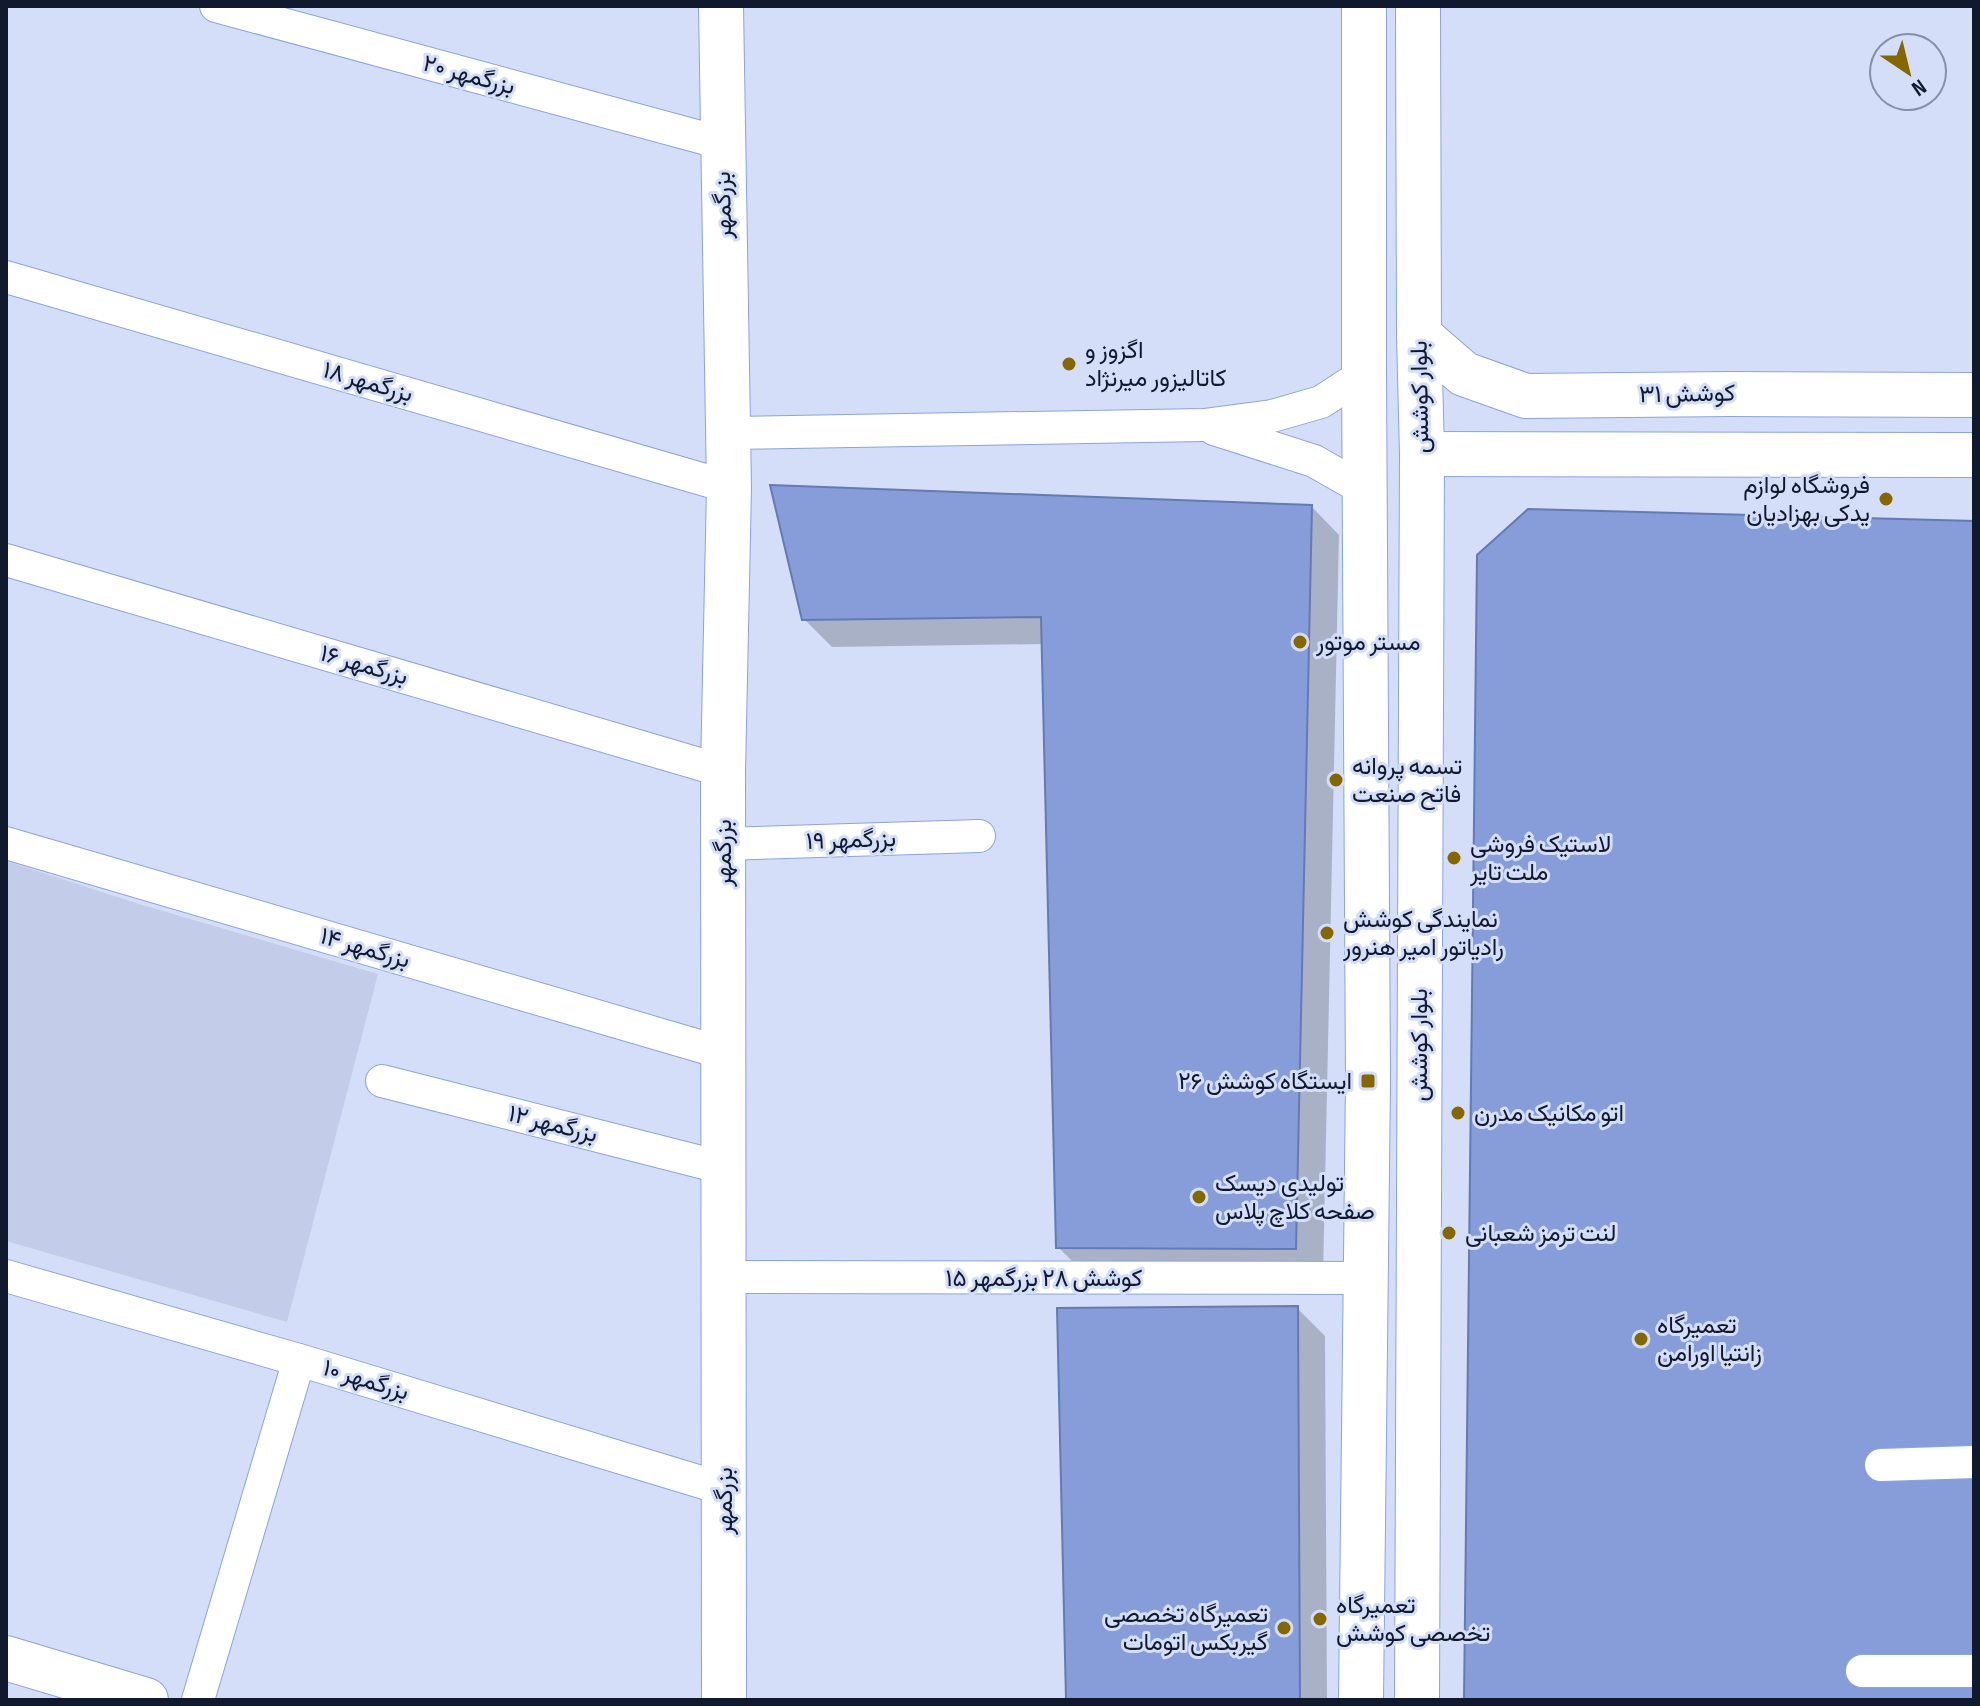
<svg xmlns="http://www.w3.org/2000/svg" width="1980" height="1706" font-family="'Sofia Sans Condensed',Vazirmatn,sans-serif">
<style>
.built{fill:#c3cde9}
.shadow{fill:#0003}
.building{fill:#879dda;stroke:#657ab4;stroke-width:2}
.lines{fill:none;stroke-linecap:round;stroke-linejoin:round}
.street-casing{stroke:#8ca3e0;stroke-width:34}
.secondary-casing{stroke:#8ca3e0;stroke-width:46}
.primary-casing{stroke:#8ca3e0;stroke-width:46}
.street{stroke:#fff;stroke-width:32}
.secondary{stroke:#fff;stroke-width:44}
.primary{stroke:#fff;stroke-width:44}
.poi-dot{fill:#856700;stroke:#d4def8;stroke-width:3}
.labels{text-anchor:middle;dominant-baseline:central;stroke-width:6;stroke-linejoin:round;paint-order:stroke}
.street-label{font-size:24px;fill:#11192f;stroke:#d4def8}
.poi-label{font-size:24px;fill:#11192f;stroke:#d4def8;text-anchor:start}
</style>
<rect width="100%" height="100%" fill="#d4def8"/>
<!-- built -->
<polygon class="built" points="6,861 139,904 378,974 287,1322 6,1241"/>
<!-- shadow -->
<g class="shadow">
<polygon points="1312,507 1339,535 1323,1276 1086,1275 1058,1247 1043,644 832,647 804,619"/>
<polygon points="1297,1308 1325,1336 1327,1700 1068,1700"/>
</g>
<!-- building -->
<g class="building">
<polygon points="770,485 1312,505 1296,1249 1056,1248 1041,617 802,620"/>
<polygon points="1528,509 1974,521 1974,1700 1464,1700 1477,555"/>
<polygon points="1298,1306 1300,1700 1066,1700 1057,1308"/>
</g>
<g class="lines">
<defs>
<g id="street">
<polyline points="216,6 722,143"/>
<polyline points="6,277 729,487"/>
<polyline points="1214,429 1314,461 1365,490"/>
<polyline points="728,433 1204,425 1272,416 1321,402 1364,374"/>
<polyline points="6,560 723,771"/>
<polyline points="6,843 723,1053"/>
<polyline points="723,844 979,836"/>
<polyline points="382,1081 724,1168"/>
<polyline points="6,1276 299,1360 724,1489"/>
<polyline points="724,1277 1365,1278"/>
<polyline points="1881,1465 1974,1462"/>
<polyline points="1862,1671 1974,1671"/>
<polyline points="198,1700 299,1360"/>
</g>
<g id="secondary">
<polyline points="721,6 729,487 723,771 724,1700"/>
<polyline points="1419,335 1464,374 1526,396 1730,394 1974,395"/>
<polyline points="1422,454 1974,455"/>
<polyline points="6,1658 146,1700"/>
</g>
<g id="primary">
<polyline points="1361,1700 1368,1081 1364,374 1364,6"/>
<polyline points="1417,1700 1422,454 1419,335 1418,6"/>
</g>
</defs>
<!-- street casing -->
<use href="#street" class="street-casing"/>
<!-- secondary casing -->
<use href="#secondary" class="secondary-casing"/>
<!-- primary casing -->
<use href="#primary" class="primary-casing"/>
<!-- street -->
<use href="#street" class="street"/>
<!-- secondary -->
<use href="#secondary" class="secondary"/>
<!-- primary -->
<use href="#primary" class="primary"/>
</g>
<!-- markers -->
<g class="poi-dot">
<circle cx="1069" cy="364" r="8"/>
<circle cx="1886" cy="499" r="8"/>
<circle cx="1300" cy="642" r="8"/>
<circle cx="1336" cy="780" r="8"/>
<circle cx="1454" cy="858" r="8"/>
<circle cx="1327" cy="933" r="8"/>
<rect x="1360" y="1073" width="16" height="16" rx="4"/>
<circle cx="1458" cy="1113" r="8"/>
<circle cx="1199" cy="1197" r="8"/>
<circle cx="1449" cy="1233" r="8"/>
<circle cx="1641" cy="1339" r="8"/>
<circle cx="1320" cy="1619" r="8"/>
<circle cx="1284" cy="1628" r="8"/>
</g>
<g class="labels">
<!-- street labels -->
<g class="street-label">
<text transform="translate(469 75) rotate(15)">بزرگمهر ۲۰</text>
<text transform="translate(723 205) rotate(-91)">بزرگمهر</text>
<text transform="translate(368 382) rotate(16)">بزرگمهر ۱۸</text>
<text transform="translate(1687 394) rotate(-1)">کوشش ۳۱</text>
<text transform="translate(1420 397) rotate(-91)">بلوار کوشش</text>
<text transform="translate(364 665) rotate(16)">بزرگمهر ۱۶</text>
<text transform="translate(851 840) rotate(-2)">بزرگمهر ۱۹</text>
<text transform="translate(723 853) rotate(-90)">بزرگمهر</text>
<text transform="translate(365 948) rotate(16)">بزرگمهر ۱۴</text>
<text transform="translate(1419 1045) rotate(-90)">بلوار کوشش</text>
<text transform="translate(553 1124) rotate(14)">بزرگمهر ۱۲</text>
<text x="1044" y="1278">کوشش ۲۸ بزرگمهر ۱۵</text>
<text transform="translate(366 1380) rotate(17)">بزرگمهر ۱۰</text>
<text transform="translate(724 1501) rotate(-90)">بزرگمهر</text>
</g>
<!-- poi labels -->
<g class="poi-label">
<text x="1085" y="350">اگزوز و<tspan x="1085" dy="28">کاتالیزور میرنژاد</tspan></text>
<text x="1870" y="485" text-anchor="end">فروشگاه لوازم<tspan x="1870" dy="28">یدکی بهزادیان</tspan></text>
<text x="1316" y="642">مستر موتور</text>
<text x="1352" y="766">تسمه پروانه<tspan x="1352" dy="28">فاتح صنعت</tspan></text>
<text x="1470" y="844">لاستیک فروشی<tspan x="1470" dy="28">ملت تایر</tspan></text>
<text x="1343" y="919">نمایندگی کوشش<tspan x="1343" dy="28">رادیاتور امیر هنرور</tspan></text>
<text x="1352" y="1081" text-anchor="end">ایستگاه کوشش ۲۶</text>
<text x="1474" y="1113">اتو مکانیک مدرن</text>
<text x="1215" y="1183">تولیدی دیسک<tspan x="1215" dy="28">صفحه کلاچ پلاس</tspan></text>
<text x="1465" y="1233">لنت ترمز شعبانی</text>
<text x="1657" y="1325">تعمیرگاه<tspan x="1657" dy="28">زانتیا اورامن</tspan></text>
<text x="1336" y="1605">تعمیرگاه<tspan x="1336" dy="28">تخصصی کوشش</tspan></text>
<text x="1268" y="1614" text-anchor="end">تعمیرگاه تخصصی<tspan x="1268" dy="28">گیربکس اتومات</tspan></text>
</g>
</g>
<!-- border -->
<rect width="1980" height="1706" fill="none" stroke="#11192f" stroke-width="16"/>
<!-- north arrow -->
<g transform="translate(1908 72) rotate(145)"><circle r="38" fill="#d4def8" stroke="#868fa8" stroke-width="2"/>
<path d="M0-6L14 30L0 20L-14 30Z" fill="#856700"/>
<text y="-12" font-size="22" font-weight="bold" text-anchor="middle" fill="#11192f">N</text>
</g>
</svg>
